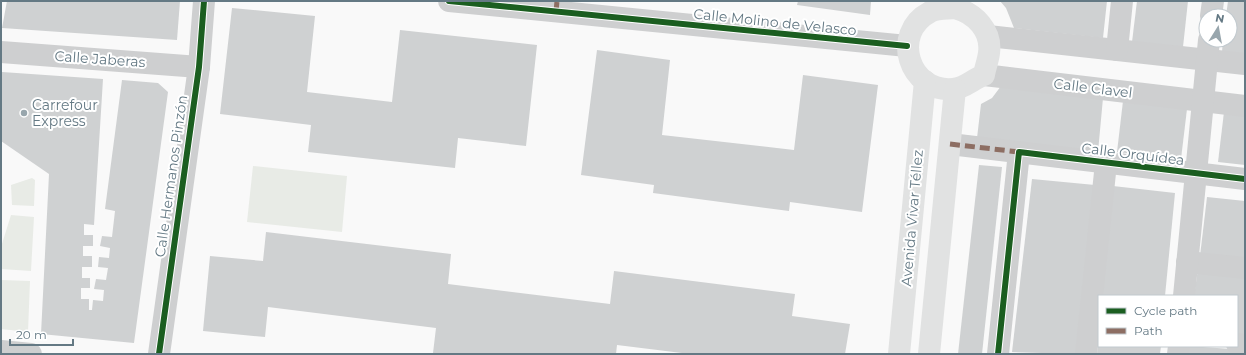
<svg xmlns="http://www.w3.org/2000/svg" width="1246" height="355" font-family="Montserrat,sans-serif">
<style>
.green{fill:#e8ebe6}
.building{fill:#cfd1d2}
.lines{fill:none;stroke-linecap:round;stroke-linejoin:round}
.street{stroke:#cecfd0;stroke-width:22}
.secondary{stroke:#e1e2e2;stroke-width:22}
.quiet{stroke:#8d6e63;stroke-width:5;stroke-dasharray:10 5;stroke-linecap:butt}
.cycleway-casing{stroke:#fff;stroke-width:8}
.cycleway{stroke:#1b5e20;stroke-width:6}
.poi-dot{fill:#98a6ad;stroke:#fff;stroke-width:1.5}
.labels{text-anchor:middle;dominant-baseline:central;stroke-width:4;stroke-linejoin:round;paint-order:stroke}
.street-label{font-size:14px;fill:#647984;stroke:#fff}
.poi-label{font-size:14px;fill:#647984;stroke:#fff;text-anchor:start}
</style>
<rect width="100%" height="100%" fill="#f9f9f9"/>
<!-- green -->
<g class="green">
<polygon points="253,166 347,176 342,232 247,222"/>
<polygon points="32,178 35,180 34,206 12,205 11,185"/>
<polygon points="11,215 34,217 31,271 1,269 1,247"/>
<polygon points="1,280 30,281 28,332 1,329"/>
</g>
<!-- building -->
<g class="building">
<polygon points="7,1 180,1 177,40 2,28"/>
<polygon points="798,1 871,1 870,15 797,5"/>
<polygon points="1000,1 1107,1 1103,38 1014,28 1006,8"/>
<polygon points="1137,1 1188,1 1183,47 1132,42"/>
<polygon points="1228,1 1245,1 1245,54 1222,52 1223,40 1230,40 1230,16 1226,16"/>
<polygon points="232,8 315,16 307,92 392,102 400,30 537,45 526,146 458,138 455,168 308,152 311,125 220,114"/>
<polygon points="597,50 670,60 662,135 794,150 803,75 878,85 862,212 790,202 789,211 653,193 654,185 581,175"/>
<polygon points="2,72 103,79 94,225 84,224 84,235 93,235 93,246 83,246 83,256 92,256 92,267 82,267 82,278 90,278 90,288 81,288 81,299 89,299 89,310 92,310 93,300 103,301 104,290 94,289 96,279 106,280 108,268 98,267 99,257 109,258 110,248 100,246 102,236 112,237 115,211 105,209 122,80 158,83 168,92 134,343 41,334 49,174 1,141"/>
<polygon points="1001,86 1103,98 1098,152 977,138 981,104 992,98"/>
<polygon points="1123,101 1187,109 1181,159 1117,152"/>
<polygon points="1224,112 1245,115 1245,165 1218,162"/>
<polygon points="979,165 1002,167 982,354 958,354"/>
<polygon points="1032,179 1095,185 1076,354 1012,352"/>
<polygon points="1113,186 1175,193 1165,296 1102,296"/>
<polygon points="1207,197 1245,201 1245,261 1200,256"/>
<polygon points="266,232 451,254 448,284 610,304 614,271 795,294 792,316 850,324 845,354 690,354 617,345 616,354 445,354 433,353 436,328 268,307 265,337 203,331 210,256 263,261"/>
<polygon points="1198,269 1245,274 1245,339 1237,338 1237,296 1194,296"/>
<polygon points="1098,341 1099,346 1161,346 1160,354 1097,354"/>
<polygon points="1189,346 1245,350 1245,354 1188,354"/>
</g>
<g class="lines">
<!-- street -->
<g class="street">
<polyline points="449,1 907,46"/>
<polyline points="1211,16 1213,1"/>
<polyline points="988,36 1245,64"/>
<polyline points="1117,50 1122,1"/>
<polyline points="1,52 199,67"/>
<polyline points="984,75 1245,106"/>
<polyline points="950,144 1245,179"/>
<polyline points="1187,262 1245,268"/>
<polyline points="1184,296 1209,40"/>
<polyline points="1237,344 1245,345"/>
<polyline points="1,351 31,354"/>
<polyline points="159,354 199,67 204,1"/>
<polyline points="998,354 1019,152"/>
<polyline points="1086,354 1106,163"/>
<polyline points="1178,354 1179,346"/>
</g>
<!-- secondary -->
<g class="secondary">
<path d="M955,8c20,5 37,23 34,45 -1,8 -4,15 -5,22 -11,4 -19,13 -31,14 -44,4 -63,-56 -23,-77 7,-4 17,-3 25,-4z"/>
<polyline points="899,354 925,81"/>
<polyline points="929,354 955,89"/>
</g>
<!-- quiet -->
<g class="quiet">
<polyline points="556,12 557,1"/>
<polyline points="950,144 1019,152"/>
</g>
<defs>
<g id="cycleway">
<polyline points="449,1 907,46"/>
<polyline points="159,354 199,67 204,1"/>
<polyline points="998,354 1019,152 1245,179"/>
</g>
</defs>
<!-- cycleway casing -->
<use href="#cycleway" class="cycleway-casing"/>
<!-- cycleway -->
<use href="#cycleway" class="cycleway"/>
</g>
<!-- markers -->
<circle class="poi-dot" cx="24" cy="113" r="4"/>
<g class="labels">
<!-- street labels -->
<g class="street-label">
<text transform="translate(775 22) rotate(6)">Calle Molino de Velasco</text>
<text transform="translate(100 59) rotate(4)">Calle Jaberas</text>
<text transform="translate(1093 88) rotate(7)">Calle Clavel</text>
<text transform="translate(1133 154) rotate(7)">Calle Orquídea</text>
<text transform="translate(171 176) rotate(-82)">Calle Hermanos Pinzón</text>
<text transform="translate(912 218) rotate(-85)">Avenida Vivar Téllez</text>
</g>
<!-- poi labels -->
<g class="poi-label">
<text x="32" y="105">Carrefour<tspan x="32" dy="16">Express</tspan></text>
</g>
</g>
<!-- border -->
<rect width="1246" height="355" fill="none" stroke="#647984" stroke-width="4"/>
<!-- legend -->
<rect x="1098" y="295" width="140" height="52" fill="#ffffff" stroke="#c1c9ce"/>
<rect x="1106" y="308" width="20" height="6" fill="#1b5e20" stroke="#c1c9ce"/>
<text x="1134" y="315" font-size="12" fill="#647984">Cycle path</text>
<rect x="1106" y="328" width="20" height="6" fill="#8d6e63" stroke="#c1c9ce"/>
<text x="1134" y="335" font-size="12" fill="#647984">Path</text>
<!-- north arrow -->
<g transform="translate(1218 28) rotate(11)"><circle r="19" fill="#ffffff" stroke="#c1c9ce"/>
<path d="M0-3L7 15L0 10L-7 15Z" fill="#98a6ad"/>
<text y="-6" font-size="11" font-weight="bold" text-anchor="middle" fill="#647984">N</text>
</g>
<!-- scale -->
<path d="M10 339v6h63v-6" fill="none" stroke="#647984" stroke-width="2"/>
<text x="16" y="339" font-size="12" fill="#647984" stroke="#ffffff" stroke-width="3" paint-order="stroke">20 m</text>
</svg>
